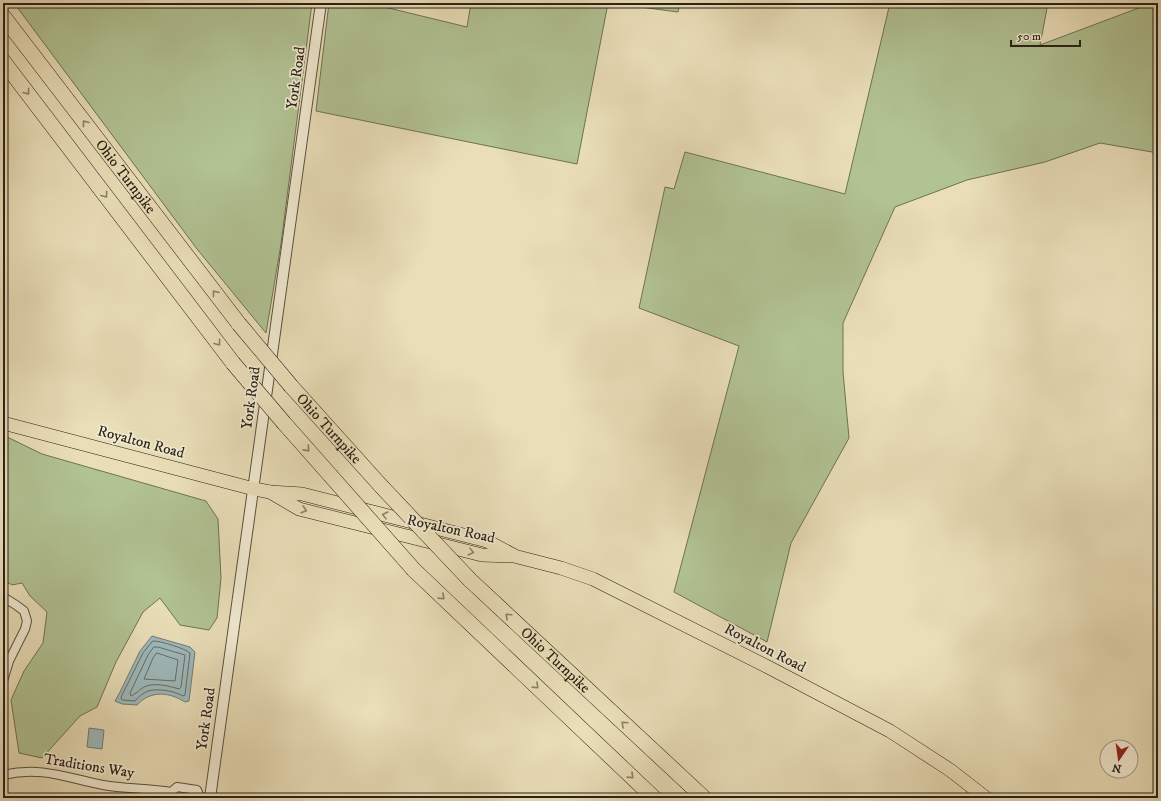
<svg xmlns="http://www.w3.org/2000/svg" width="1161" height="801" font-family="'IM FELL DW Pica',serif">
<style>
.green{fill:#b1c293;stroke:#6d7255}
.water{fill:#9eb9bb;stroke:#6f7c79}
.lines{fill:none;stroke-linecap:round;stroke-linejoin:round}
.shore{stroke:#646d69;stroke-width:1}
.minor-casing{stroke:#59503f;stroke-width:10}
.tertiary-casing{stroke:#59503f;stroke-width:12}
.primary-casing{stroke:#292117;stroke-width:14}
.motorway-casing{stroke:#292117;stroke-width:16}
.minor{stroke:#f1ead1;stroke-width:8}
.tertiary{stroke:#f1ead1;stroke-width:10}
.primary{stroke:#e9deb8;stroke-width:13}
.motorway{stroke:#e9deb8;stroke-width:15}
.motorway-bridge-casing{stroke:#292117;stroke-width:16;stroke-linecap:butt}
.motorway-bridge{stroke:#e9deb8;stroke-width:15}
.oneway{stroke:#898068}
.labels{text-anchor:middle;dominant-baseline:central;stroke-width:3.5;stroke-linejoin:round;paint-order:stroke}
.street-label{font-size:15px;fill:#292117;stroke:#f1ead1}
</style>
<rect width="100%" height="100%" fill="#e9deb8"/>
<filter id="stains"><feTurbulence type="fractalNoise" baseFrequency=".005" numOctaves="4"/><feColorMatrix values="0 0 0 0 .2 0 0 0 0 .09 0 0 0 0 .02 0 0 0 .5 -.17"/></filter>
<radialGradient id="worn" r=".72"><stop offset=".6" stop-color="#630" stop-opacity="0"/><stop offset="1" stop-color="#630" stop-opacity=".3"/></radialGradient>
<!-- green -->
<g class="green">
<polygon points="14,3 312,3 281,244 266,333 197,249"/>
<polygon points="329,3 368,3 467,27 471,3 608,3 577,164 316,111"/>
<polygon points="610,3 680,3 678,12"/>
<polygon points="890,3 1048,3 1040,45 1152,3 1158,3 1158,153 1100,143 1045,162 967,180 895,207 843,323 843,372 849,438 791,543 767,642 674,592 739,346 639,308 665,187 674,189 685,152 845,194"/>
<polygon points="3,435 42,454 206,501 218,519 221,578 217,618 209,630 180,625 160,598 143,612 116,662 97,707 80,716 42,758 19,753 11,700 24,671 43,643 47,612 30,596 22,583 12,585 3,580"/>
</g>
<!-- water -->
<g class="water">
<path d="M152,636l38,11 5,5 -6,49 -4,1c-16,-10 -34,-12 -48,3l-15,-1 -7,-3 5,-9 20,-41z"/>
<polygon points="89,728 104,730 102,749 87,747"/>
</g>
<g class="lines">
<!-- shore -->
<g class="shore">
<path d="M153,641c8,0 31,7 37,12l-5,42 -2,1c-9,-5 -24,-8 -35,-5 -5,2 -10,6 -13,10l-13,-1 -1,-3 22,-44z"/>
<path d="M154,647h4l27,8 -4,32 -2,2c-10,-3 -25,-7 -35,-2 -5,3 -8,7 -13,9l-1,-3 18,-38z"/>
<polygon points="157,653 178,660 175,681 144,679 153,658"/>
</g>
<defs>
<g id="minor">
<polyline points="3,597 16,605 24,611 27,621 25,629 9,661 3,681"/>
<path d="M3,775c40,-9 63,3 100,10 22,4 45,3 68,7l6,-5 20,3 3,7 -2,1"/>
<polyline points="171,792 175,798 178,798"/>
</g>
<polyline id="tertiary" points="210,798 321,3"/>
<g id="primary">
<polyline points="3,423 254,489 270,492 302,494 487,541 513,555"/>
<polyline points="270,492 299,509 482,555 514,556 561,568 593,579 768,667 890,731 950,770 986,798"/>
</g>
<g id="motorway">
<path id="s1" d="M3,16l236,308"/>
<polyline points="3,61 233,363"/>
<path id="s2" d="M291,386l90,100"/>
<polyline points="284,423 330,475"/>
<polyline points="414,570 654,798"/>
<path id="s3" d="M470,580l234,218"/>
</g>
</defs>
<!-- minor casing -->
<use href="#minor" class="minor-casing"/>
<!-- tertiary casing -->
<use href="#tertiary" class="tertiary-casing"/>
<!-- primary casing -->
<use href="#primary" class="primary-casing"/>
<!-- motorway casing -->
<use href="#motorway" class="motorway-casing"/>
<!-- minor -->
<use href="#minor" class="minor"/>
<!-- tertiary -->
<use href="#tertiary" class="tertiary"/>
<!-- primary -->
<use href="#primary" class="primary"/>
<!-- motorway -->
<use href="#motorway" class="motorway"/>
<defs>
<g id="motorway-bridge">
<polyline points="239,324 291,386"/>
<polyline points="233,363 284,423"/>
<polyline points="330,475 414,570"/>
<polyline points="381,486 470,580"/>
</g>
</defs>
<!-- motorway-bridge casing -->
<use href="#motorway-bridge" class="motorway-bridge-casing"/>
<!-- motorway-bridge -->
<use href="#motorway-bridge" class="motorway-bridge"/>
</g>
<!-- one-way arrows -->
<defs><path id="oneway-chevron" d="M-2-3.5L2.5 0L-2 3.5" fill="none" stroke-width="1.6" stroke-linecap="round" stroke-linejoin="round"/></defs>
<g class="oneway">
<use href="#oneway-chevron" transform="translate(27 92) rotate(53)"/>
<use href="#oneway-chevron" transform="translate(85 123) rotate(-127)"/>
<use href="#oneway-chevron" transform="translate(105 195) rotate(53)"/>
<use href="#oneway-chevron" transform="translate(215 293) rotate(-127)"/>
<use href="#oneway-chevron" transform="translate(218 343) rotate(53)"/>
<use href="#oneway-chevron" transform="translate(307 449) rotate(48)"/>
<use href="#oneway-chevron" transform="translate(304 510) rotate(16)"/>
<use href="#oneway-chevron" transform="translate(385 515) rotate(-166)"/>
<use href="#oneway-chevron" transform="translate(471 552) rotate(14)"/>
<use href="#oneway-chevron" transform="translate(442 597) rotate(44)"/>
<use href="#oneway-chevron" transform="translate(508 616) rotate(-137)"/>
<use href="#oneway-chevron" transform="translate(536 686) rotate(44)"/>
<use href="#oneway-chevron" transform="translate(624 724) rotate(-137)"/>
<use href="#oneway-chevron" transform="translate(631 776) rotate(44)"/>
</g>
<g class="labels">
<!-- street labels -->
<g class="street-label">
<text transform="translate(296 78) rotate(-82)">York Road</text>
<text stroke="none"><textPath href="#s1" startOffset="202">Ohio Turnpike</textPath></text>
<text transform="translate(251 398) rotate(-82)">York Road</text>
<text stroke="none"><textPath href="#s2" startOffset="57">Ohio Turnpike</textPath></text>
<text transform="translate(141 442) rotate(15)">Royalton Road</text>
<text transform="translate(451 529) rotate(12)">Royalton Road</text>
<text transform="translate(765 648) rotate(27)">Royalton Road</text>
<text stroke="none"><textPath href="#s3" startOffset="117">Ohio Turnpike</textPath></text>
<text transform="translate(206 719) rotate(-82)">York Road</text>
<text transform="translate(89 766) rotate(9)">Traditions Way</text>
</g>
</g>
<!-- margin -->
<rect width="1161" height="801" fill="none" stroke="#e9deb8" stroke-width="16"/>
<rect x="4" y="4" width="1153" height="793" fill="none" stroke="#292117" stroke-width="2"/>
<rect x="8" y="8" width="1145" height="785" fill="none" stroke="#292117"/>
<!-- north arrow -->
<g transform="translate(1119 759) rotate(193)"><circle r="19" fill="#f1ead1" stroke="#a19a87"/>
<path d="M0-3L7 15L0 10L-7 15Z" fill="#8f2418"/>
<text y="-6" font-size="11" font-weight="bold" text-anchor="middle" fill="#292117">N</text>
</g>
<!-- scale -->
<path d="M1011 40v6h69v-6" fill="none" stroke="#292117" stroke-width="2"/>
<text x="1017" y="40" font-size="12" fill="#292117" stroke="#f1ead1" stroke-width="3" paint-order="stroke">50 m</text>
<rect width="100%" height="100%" filter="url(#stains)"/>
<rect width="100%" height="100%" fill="url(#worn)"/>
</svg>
